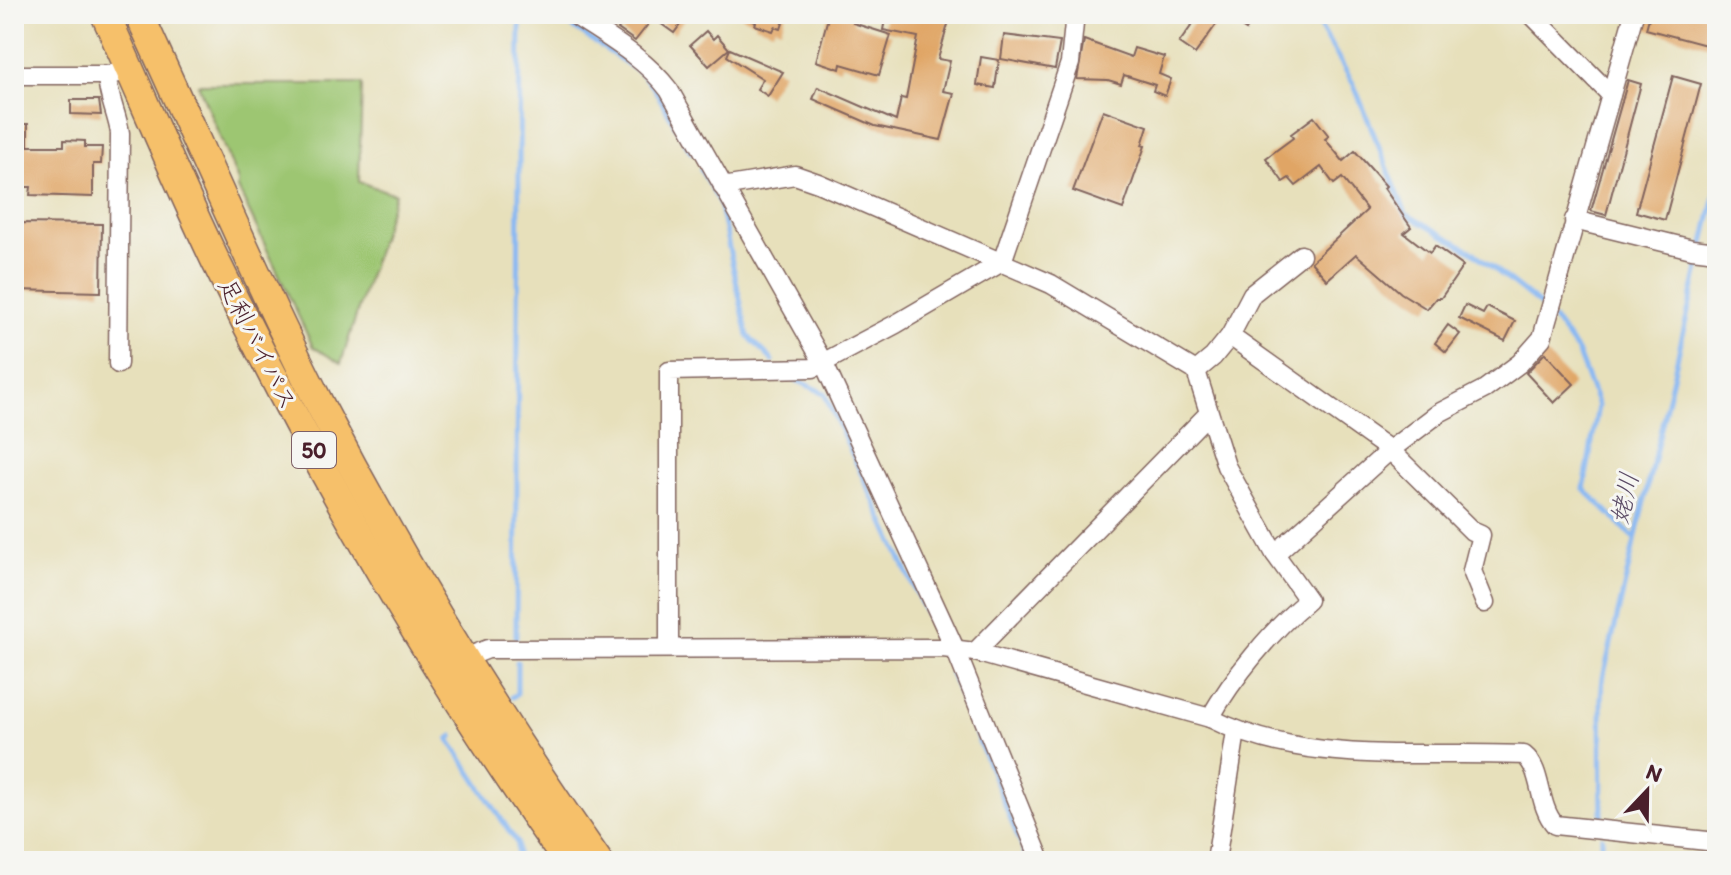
<svg xmlns="http://www.w3.org/2000/svg" width="1731" height="875" font-family="Itim,'Klee One',sans-serif">
<style>
.green{fill:#9dc672;stroke:#74724e;stroke-width:2}
.lines{fill:none;stroke-linecap:round;stroke-linejoin:round}
.stream{stroke:#88b8f3;stroke-width:5}
.building{fill:#e0a565}
.minor-casing{stroke:#81635d;stroke-width:21}
.highway-casing{stroke:#81635d;stroke-width:31}
.minor{stroke:#fff;stroke-width:18}
.highway{stroke:#f6c06b;stroke-width:28}
.labels{text-anchor:middle;dominant-baseline:central;stroke-width:6;stroke-linejoin:round;paint-order:stroke}
.shield{fill:#f6f6f2;stroke:#7e6067;stroke-width:2}
.shield-label{font-size:22px;font-weight:bold;fill:#4a1f2b}
.street-label{font-size:24px;fill:#4a1f2b;stroke:#f6f6f2}
.water-label{font-size:26px;font-style:italic;fill:#5d4d67;stroke:#f6f6f2}
</style>
<rect width="100%" height="100%" fill="#f6f6f2"/>
<filter id="ink" filterUnits="userSpaceOnUse"><feTurbulence type="fractalNoise" baseFrequency=".0125" numOctaves="2"/><feDisplacementMap in="SourceGraphic" scale="16" xChannelSelector="R" yChannelSelector="G"/><feConvolveMatrix kernelMatrix="1 2 1 2 8 2 1 2 1" color-interpolation-filters="sRGB"/></filter>
<filter id="wash" filterUnits="userSpaceOnUse"><feTurbulence type="fractalNoise" baseFrequency=".006" numOctaves="4" result="noise"/><feDisplacementMap in="SourceGraphic" scale="32" xChannelSelector="R" yChannelSelector="G"/><feGaussianBlur stdDeviation="1.8" result="paint"/><feColorMatrix in="noise" values="0 0 0 0 0 0 0 0 0 0 0 0 0 0 0 0 0 1.4 0 .05"/><feComposite in="paint" operator="in"/></filter>
<g filter="url(#wash)">
<rect width="100%" height="100%" fill="#e7e0bb"/>
<!-- green -->
<polygon class="green" points="198,84 362,84 359,182 395,194 341,363 313,347 238,188 238,181"/>
<g class="lines">
<!-- stream -->
<g class="stream">
<polyline points="1313,14 1354,85 1406,214 1473,252 1545,309"/>
<polyline points="559,18 641,73 654,88 691,152"/>
<polyline points="701,169 719,202 748,336 773,361"/>
<polyline points="1554,320 1577,351 1598,406 1584,489 1634,538"/>
<polyline points="794,379 824,393 930,622"/>
<polyline points="516,637 520,14"/>
<polyline points="951,673 1028,861"/>
<polyline points="512,697 517,694 517,662"/>
<polyline points="453,736 449,739 517,843 517,861"/>
<polyline points="1602,823 1601,698 1603,678 1717,187"/>
<polyline points="1602,837 1602,861"/>
</g>
</g>
<g id="blocks">
<!-- building -->
<g class="building">
<polygon points="629,14 688,14 674,33 653,18 635,41 618,29"/>
<polygon points="742,14 786,14 781,29 775,27 773,31 755,25 756,22 742,17"/>
<polygon points="829,14 855,17 853,23 891,35 879,75 841,64 840,69 816,61"/>
<polygon points="886,14 924,14 949,21 938,59 950,61 943,91 954,93 941,140 875,126 813,99 818,87 896,121 901,98 906,99 918,37 883,30"/>
<polygon points="1200,14 1256,14 1246,30 1223,15 1195,54 1179,43"/>
<polygon points="1650,14 1717,14 1717,48 1646,29"/>
<polygon points="706,31 713,39 717,35 729,49 709,66 690,45"/>
<polygon points="1004,35 1060,42 1055,69 1001,59"/>
<polygon points="1084,40 1131,57 1134,48 1164,57 1159,74 1171,79 1165,96 1153,91 1155,85 1124,75 1121,84 1108,80 1077,79"/>
<polygon points="730,49 783,72 768,96 757,89 763,79 727,56"/>
<polygon points="981,57 999,60 995,88 977,85"/>
<polygon points="1673,76 1701,84 1665,220 1636,212"/>
<polygon points="1628,80 1641,84 1606,215 1591,211"/>
<polygon points="71,100 99,100 101,115 71,114"/>
<polygon points="1103,110 1148,126 1142,145 1145,146 1123,209 1073,191"/>
<polygon points="1314,117 1329,136 1325,139 1343,161 1355,151 1386,186 1384,188 1411,227 1404,233 1430,253 1435,246 1463,266 1441,298 1436,298 1427,309 1401,293 1356,254 1327,280 1311,262 1367,210 1342,178 1334,184 1321,167 1296,186 1289,178 1283,182 1266,158 1293,138 1291,134"/>
<polygon points="14,124 28,124 28,146 64,146 64,140 85,141 85,147 102,147 101,164 93,164 93,197 30,195 31,187 14,187"/>
<polygon points="14,223 102,224 101,292 14,290"/>
<polygon points="1465,305 1483,314 1487,307 1515,321 1505,341 1459,318"/>
<polygon points="1448,325 1460,334 1446,352 1435,343"/>
<polygon points="1545,353 1574,384 1554,403 1526,373"/>
</g>
</g>
</g>
<g filter="url(#ink)">
<use href="#blocks" fill-opacity="0" stroke="#81635d" stroke-width="2"/>
<g class="lines">
<defs>
<g id="minor">
<path d="M573,14c34,23 71,43 96,76l155,274 132,287 85,210"/>
<polyline points="1531,14 1611,95"/>
<polyline points="14,75 107,75 119,73"/>
<path d="M107,75c0,20 10,38 13,58l-2,231"/>
<path d="M723,187l72,-12 23,8 233,101 145,87 30,95 49,88 33,46c-36,30 -75,77 -98,118"/>
<polyline points="1574,220 1692,249 1717,252"/>
<polyline points="1230,336 1252,294 1301,255"/>
<polyline points="1196,371 1213,357 1230,336 1390,450 1472,531 1481,535 1472,571 1485,603"/>
<polyline points="1275,554 1390,450 1439,413 1485,389 1520,363 1542,338 1634,14"/>
<polyline points="669,647 669,371 813,368 896,324 1002,262 1070,63 1075,14"/>
<polyline points="975,652 1208,414"/>
<path d="M462,659l26,-10 455,-1 32,4 235,66c95,49 210,32 314,37 19,15 13,50 31,70l162,17"/>
<polyline points="1216,861 1236,731"/>
</g>
<g id="highway">
<path d="M105,14c37,82 72,167 111,248 101,208 217,412 351,599"/>
<path d="M139,14c60,130 116,263 181,391 82,158 175,310 278,456"/>
</g>
</defs>
<!-- minor casing -->
<use href="#minor" class="minor-casing"/>
<!-- highway casing -->
<use href="#highway" class="highway-casing"/>
<!-- minor -->
<use href="#minor" class="minor"/>
<!-- highway -->
<use href="#highway" class="highway"/>
</g>
</g>
<g class="labels">
<!-- shield labels -->
<rect class="shield" x="292" y="432" width="44" height="36" rx="6"/>
<g class="shield-label">
<text x="314" y="450">50</text>
</g>
<!-- street labels -->
<g class="street-label">
<text transform="translate(258 344) rotate(63)">足利バイパス</text>
</g>
<!-- water labels -->
<g class="water-label">
<text transform="translate(1624 498) rotate(-77)">姥川</text>
</g>
</g>
<!-- margin -->
<rect width="1731" height="875" fill="none" stroke="#f6f6f2" stroke-width="48"/>
<!-- north arrow -->
<g transform="translate(1647 791) rotate(22)" stroke="#f6f6f2" stroke-width="6" paint-order="stroke">
<path d="M0-6L14 30L0 20L-14 30Z" fill="#4a1f2b"/>
<text y="-12" font-size="22" font-weight="bold" text-anchor="middle" fill="#4a1f2b">N</text>
</g>
</svg>
